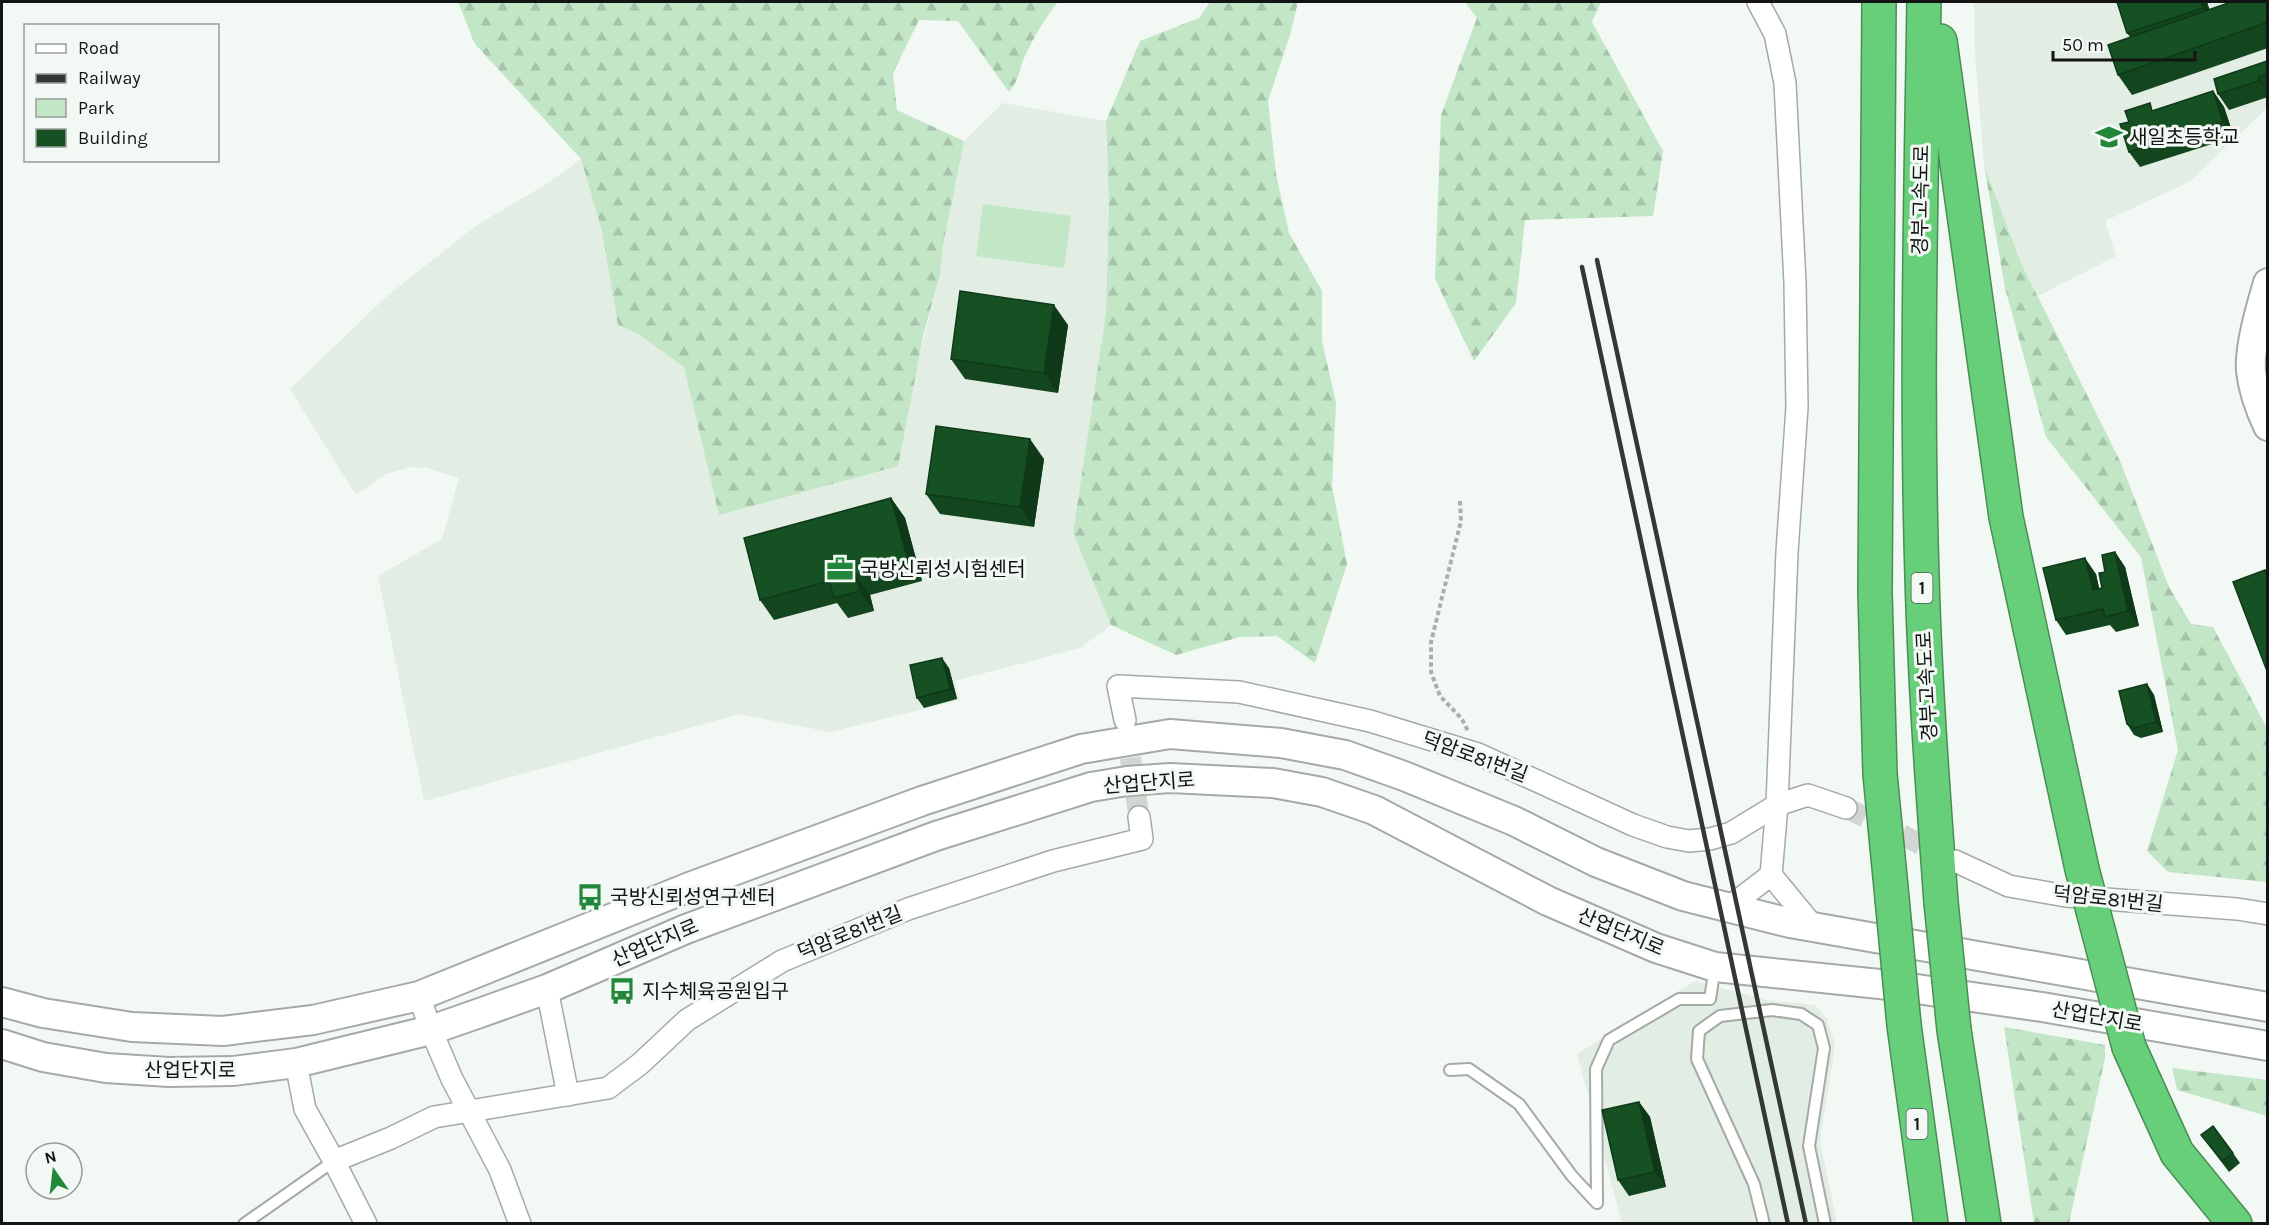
<svg xmlns="http://www.w3.org/2000/svg" width="2269" height="1225" font-family="Karla,'Noto Sans KR',sans-serif">
<style>
.built{fill:#e2ede3}
.green{fill:#c2e6c6}
.forest{fill:url(#forest-firs)}
.lines{fill:none;stroke-linecap:round;stroke-linejoin:round}
.street-tunnel{stroke:#d1d6d2;stroke-width:21;stroke-dasharray:21 10;stroke-linecap:butt}
.lane-casing{stroke:#a5aaa5;stroke-width:14}
.street-casing{stroke:#a5aaa5;stroke-width:24}
.secondary-casing{stroke:#a5aaa5;stroke-width:32}
.highway-casing{stroke:#4a8e56;stroke-width:36}
.path{stroke:#aaafab;stroke-width:4;stroke-dasharray:4.5 3;stroke-linecap:butt}
.lane{stroke:#fff;stroke-width:10}
.street{stroke:#fff;stroke-width:21}
.secondary{stroke:#fff;stroke-width:28}
.highway{stroke:#67cf79;stroke-width:33}
.rail{stroke:#343735;stroke-width:4.5}
.highway-bridge-casing{stroke:#4a8e56;stroke-width:36;stroke-linecap:butt}
.highway-bridge{stroke:#67cf79;stroke-width:33}
.wall{fill:#13461e}
.shaded-wall{fill:#0f3918}
.building{fill:#165123;stroke:#0f3918;stroke-width:1.5}
.labels{text-anchor:middle;dominant-baseline:central;stroke-width:6;stroke-linejoin:round;paint-order:stroke}
.shield{fill:#f2f8f3;stroke:#565957;stroke-width:1.5}
.shield-label{font-size:18px;font-weight:bold;fill:#131514}
.poi-label{font-size:20px;fill:#131514;stroke:#f2f8f3;text-anchor:start}
.street-label{font-size:20px;fill:#131514;stroke:#f2f8f3}
</style>
<defs>
<pattern id="forest-firs" width="22" height="20" patternUnits="userSpaceOnUse" patternTransform="scale(1.5)"><rect width="22" height="20" fill="#c2e6c6"/><path d="M5 1l3.5 6h-7zM16 11l3.5 6h-7z" fill="#a6c4a9"/></pattern>
</defs>
<rect width="100%" height="100%" fill="#f2f8f3"/>
<!-- built -->
<g class="built">
<polygon points="1974,2 2267,2 2267,108 2189,182 2105,221 2116,256 2038,296 2021,263 1984,165 1975,53"/>
<polygon points="1003,103 1106,121 1109,203 1106,313 1073,533 1111,625 1080,648 955,681 960,700 830,732 740,714 424,801 378,576 442,539 459,478 427,468 410,467 386,474 356,495 290,389 387,296 477,225 548,183 581,159 602,231 618,325 638,334 684,367 719,515 917,365 940,275 943,246 964,141"/>
<polygon points="1695,981 1766,1000 1815,1005 1827,1019 1835,1045 1820,1141 1837,1223 1622,1223 1577,1054"/>
</g>
<!-- green -->
<polygon class="green" points="983,204 1071,216 1064,268 976,256"/>
<!-- forest -->
<g class="forest">
<path d="M458,2h600c-13,16 -23,33 -32,52 -8,15 -4,22 -17,38l-51,-71 -39,-1 -26,53 4,37 67,31 -21,105 -3,29 -16,57 -26,134 -179,49 -35,-148 -46,-33 -20,-9 -16,-94 -21,-72 -106,-115z"/>
<polygon points="1210,2 1298,2 1290,35 1268,101 1276,174 1289,233 1322,291 1322,341 1336,403 1332,486 1347,564 1315,663 1277,636 1240,637 1176,655 1111,625 1073,533 1106,313 1109,203 1106,121 1140,41 1199,18"/>
<polygon points="1465,2 1601,2 1592,22 1663,151 1653,216 1525,220 1516,303 1474,361 1435,279 1441,115 1477,18"/>
<polygon points="1984,165 2021,263 2120,461 2169,587 2191,624 2213,627 2267,728 2267,882 2168,872 2147,851 2178,750 2141,557 2046,437 2005,288"/>
<polygon points="2004,1027 2105,1045 2105,1058 2069,1223 2034,1223"/>
<polygon points="2172,1068 2267,1080 2267,1116 2177,1090"/>
</g>
<g class="lines">
<!-- street-tunnel -->
<g class="street-tunnel">
<polyline points="1126,727 1139,817"/>
<polyline points="1846,808 1945,856"/>
</g>
<defs>
<g id="lane">
<polyline points="1450,1070 1469,1069 1519,1104 1572,1176 1597,1203 1596,1069 1609,1040 1679,999 1710,999 1715,967"/>
<polyline points="244,1224 334,1161"/>
<polyline points="1764,1224 1754,1184 1697,1059 1699,1031 1720,1016 1772,1010 1801,1014 1818,1025 1824,1048 1809,1146 1825,1224"/>
</g>
<g id="street">
<polyline points="1758,2 1775,34 1785,83 1795,283 1797,407 1787,552 1777,805 1771,875 1813,926"/>
<polyline points="1125,720 1118,686 1239,692 1370,721 1478,754 1633,825 1667,837 1689,841 1710,839 1731,833 1777,805 1808,795 1846,808"/>
<polyline points="1955,861 2009,886 2066,896 2237,909 2268,914"/>
<polyline points="1729,907 1771,875"/>
<polyline points="547,989 568,1095"/>
<polyline points="419,996 431,1030 452,1079 500,1170 520,1224"/>
<polyline points="296,1063 305,1109 334,1161 366,1224"/>
<polyline points="334,1161 391,1138 434,1117 608,1088 640,1064 687,1020 782,961 908,909 1053,861 1142,839 1139,817"/>
</g>
<g id="secondary">
<path d="M2268,283c-7,24 -19,64 -17,88 2,18 9,38 17,55"/>
<polyline points="2,1002 43,1013 132,1027 223,1031 313,1020 419,996 687,888 922,801 1081,749 1170,734 1281,743 1345,755 1404,776 1514,821 1596,862 1683,896 1790,923 2268,1007"/>
<polyline points="2,1044 43,1057 106,1068 169,1072 233,1071 296,1063 431,1030 474,1015 547,989 686,929 936,836 1091,787 1127,781 1170,778 1273,783 1322,792 1374,810 1548,901 1656,948 1715,967 1889,985 2042,1007 2268,1046"/>
</g>
<g id="highway">
<polyline points="1879,2 1875,592 1880,774 1892,898"/>
<path d="M1924,2c-3,191 -8,383 -2,574 3,109 11,217 19,326"/>
<polyline points="1940,41 2006,517 2082,869"/>
<polyline points="1904,1025 1931,1224"/>
<polyline points="1954,1030 1984,1224"/>
<polyline points="2129,1047 2177,1153 2235,1224"/>
</g>
</defs>
<!-- lane casing -->
<use href="#lane" class="lane-casing"/>
<!-- street casing -->
<use href="#street" class="street-casing"/>
<!-- secondary casing -->
<use href="#secondary" class="secondary-casing"/>
<!-- highway casing -->
<use href="#highway" class="highway-casing"/>
<!-- path -->
<polyline class="path" points="1460,501 1461,521 1431,642 1431,672 1440,696 1462,719 1468,731"/>
<!-- lane -->
<use href="#lane" class="lane"/>
<!-- street -->
<use href="#street" class="street"/>
<!-- secondary -->
<use href="#secondary" class="secondary"/>
<!-- highway -->
<use href="#highway" class="highway"/>
<!-- rail -->
<g class="rail">
<polyline points="1597,260 1806,1224"/>
<polyline points="1582,267 1788,1224"/>
</g>
<defs>
<g id="highway-bridge">
<polyline points="2082,869 2129,1047"/>
<polyline points="1892,898 1904,1025"/>
<polyline points="1941,902 1954,1030"/>
</g>
</defs>
<!-- highway-bridge casing -->
<use href="#highway-bridge" class="highway-bridge-casing"/>
<!-- highway-bridge -->
<use href="#highway-bridge" class="highway-bridge"/>
</g>
<!-- wall -->
<g class="wall">
<polygon points="2117,2 2207,2 2209,9 2268,2 2268,48 2132,95 2118,75 2130,37 2127,33"/>
<polygon points="2268,62 2268,97 2229,110 2218,94"/>
<polygon points="2213,91 2224,107 2234,137 2140,167 2129,152 2129,122 2155,110"/>
<polygon points="1068,325 1058,393 965,379 951,359"/>
<polygon points="1044,459 1034,527 940,514 926,494"/>
<polygon points="891,498 905,518 922,581 870,595 874,611 848,618 837,603 774,620 760,600"/>
<polygon points="2115,552 2125,567 2139,626 2116,632 2110,625 2066,635 2056,620 2096,574 2099,589 2102,588 2105,572"/>
<polygon points="949,668 957,699 924,708 917,698"/>
<polygon points="2147,684 2154,695 2163,732 2141,738 2134,735 2127,724"/>
<polygon points="1639,1102 1650,1117 1666,1187 1629,1196 1618,1180"/>
<polygon points="2201,1135 2233,1153 2240,1163 2229,1172"/>
</g>
<!-- shaded-wall -->
<g class="shaded-wall">
<polygon points="2201,2 2207,2 2214,23 2203,8"/>
<polygon points="2258,77 2268,90 2268,92 2259,81"/>
<polygon points="2213,91 2224,107 2234,137 2223,122"/>
<polygon points="1054,305 1068,325 1058,393 1044,373"/>
<polygon points="1030,439 1044,459 1034,527 1020,507"/>
<polygon points="891,498 905,518 922,581 908,560"/>
<polygon points="2115,552 2125,567 2139,626 2128,611"/>
<polygon points="2085,558 2096,574 2103,605 2093,590"/>
<polygon points="855,575 870,595 874,611 860,591"/>
<polygon points="942,658 949,668 957,699 950,689"/>
<polygon points="2147,684 2154,695 2163,732 2156,722"/>
<polygon points="1639,1102 1650,1117 1666,1187 1655,1172"/>
</g>
<!-- building -->
<g class="building">
<polygon points="2117,2 2201,2 2203,8 2127,33"/>
<polygon points="2231,2 2268,2 2268,22 2118,75 2108,45"/>
<polygon points="2267,61 2268,74 2258,77 2259,81 2218,94 2214,79"/>
<polygon points="2213,91 2223,122 2129,152 2120,124 2129,122 2125,111 2150,103 2152,111"/>
<polygon points="960,291 1054,305 1044,373 951,359"/>
<polygon points="936,426 1030,439 1020,507 926,494"/>
<polygon points="891,498 908,560 855,575 860,591 834,598 829,581 760,600 744,538"/>
<polygon points="2115,552 2128,611 2105,617 2103,609 2056,620 2043,568 2085,558 2093,590 2102,588 2099,573 2105,572 2102,555"/>
<polygon points="2265,570 2268,578 2268,671 2267,671 2233,582"/>
<polygon points="942,658 950,689 917,698 910,665"/>
<polygon points="2147,684 2156,722 2134,728 2127,724 2119,691"/>
<polygon points="1639,1102 1655,1172 1618,1180 1602,1110"/>
<polygon points="2213,1126 2233,1153 2222,1161 2201,1135"/>
</g>
<!-- icons -->
<defs>
<symbol id="school-bare" viewBox="-9 -9 18 18"><path d="M0-5L7-2L0 1L-7-2ZM-4 1L0 2.5L4 1V4Q0 6-4 4Z" fill="#22873b" stroke="#f2f8f3" stroke-width="2.5" paint-order="stroke"/></symbol>
<symbol id="office-bare" viewBox="-9 -9 18 18"><path d="M-6-3h4V-5.5h4V-3h4V5H-6ZM-1-4.5V-3h2v-1.5ZM-6 0V1H6V0Z" fill="#22873b" stroke="#f2f8f3" stroke-width="2.5" paint-order="stroke"/></symbol>
<symbol id="bus-bare" viewBox="-9 -9 18 18"><path d="M-5-6H5V4H4V6H2V4H-2V6H-4V4H-5ZM-3.5-4V0h7V-4ZM-3.5 1.2v1.5H-2V1.2ZM2 1.2v1.5H3.5V1.2Z" fill="#22873b" stroke="#f2f8f3" stroke-width="2.5" paint-order="stroke"/></symbol>
</defs>
<g fill-rule="evenodd">
<use href="#school-bare" x="2090" y="118" width="38" height="38"/>
<use href="#office-bare" x="821" y="550" width="38" height="38"/>
<use href="#bus-bare" x="571" y="878" width="38" height="38"/>
<use href="#bus-bare" x="603" y="972" width="38" height="38"/>
</g>
<g class="labels">
<!-- shield labels -->
<g class="shield">
<rect x="1911.5" y="573" width="21" height="30" rx="4.5"/>
<rect x="1906.5" y="1109" width="21" height="30" rx="4.5"/>
</g>
<g class="shield-label">
<text x="1922" y="588">1</text>
<text x="1917" y="1124">1</text>
</g>
<!-- poi labels -->
<g class="poi-label">
<text x="2129" y="137">새일초등학교</text>
<text x="860" y="569">국방신뢰성시험센터</text>
<text x="610" y="897">국방신뢰성연구센터</text>
<text x="642" y="991">지수체육공원입구</text>
</g>
<!-- street labels -->
<g class="street-label">
<text transform="translate(1921 200) rotate(-89)">경부고속도로</text>
<text transform="translate(1927 686) rotate(-93)">경부고속도로</text>
<text transform="translate(1475 757) rotate(20)">덕암로81번길</text>
<text transform="translate(1149 783) rotate(-4)">산업단지로</text>
<text transform="translate(2108 899) rotate(6)">덕암로81번길</text>
<text transform="translate(1621 932) rotate(23)">산업단지로</text>
<text transform="translate(850 933) rotate(-22)">덕암로81번길</text>
<text transform="translate(655 943) rotate(-23)">산업단지로</text>
<text transform="translate(2097 1017) rotate(10)">산업단지로</text>
<text x="190" y="1070">산업단지로</text>
</g>
</g>
<!-- border -->
<rect width="2269" height="1225" fill="none" stroke="#131514" stroke-width="6"/>
<!-- legend -->
<rect x="24" y="24" width="195" height="138" fill="#f2f8f3" stroke="#999d9a" stroke-width="1.5"/>
<rect x="36" y="44" width="30" height="9" fill="#ffffff" stroke="#999d9a" stroke-width="1.5"/>
<text x="78" y="54" font-size="18" fill="#131514">Road</text>
<rect x="36" y="74" width="30" height="9" fill="#343735" stroke="#999d9a" stroke-width="1.5"/>
<text x="78" y="84" font-size="18" fill="#131514">Railway</text>
<rect x="36" y="99" width="30" height="18" fill="#c2e6c6" stroke="#999d9a" stroke-width="1.5"/>
<text x="78" y="114" font-size="18" fill="#131514">Park</text>
<rect x="36" y="129" width="30" height="18" fill="#165123" stroke="#999d9a" stroke-width="1.5"/>
<text x="78" y="144" font-size="18" fill="#131514">Building</text>
<!-- north arrow -->
<g transform="translate(54 1171) rotate(346)"><circle r="28" fill="#f2f8f3" stroke="#999d9a" stroke-width="1.5"/>
<path d="M0-4.5L10 22L0 15L-10 22Z" fill="#22873b"/>
<text y="-9" font-size="16" font-weight="bold" text-anchor="middle" fill="#131514">N</text>
</g>
<!-- scale -->
<path d="M2053 51v9h142v-9" fill="none" stroke="#131514" stroke-width="3"/>
<text x="2062" y="51" font-size="18" fill="#131514" stroke="#f2f8f3" stroke-width="4.5" paint-order="stroke">50 m</text>
</svg>
